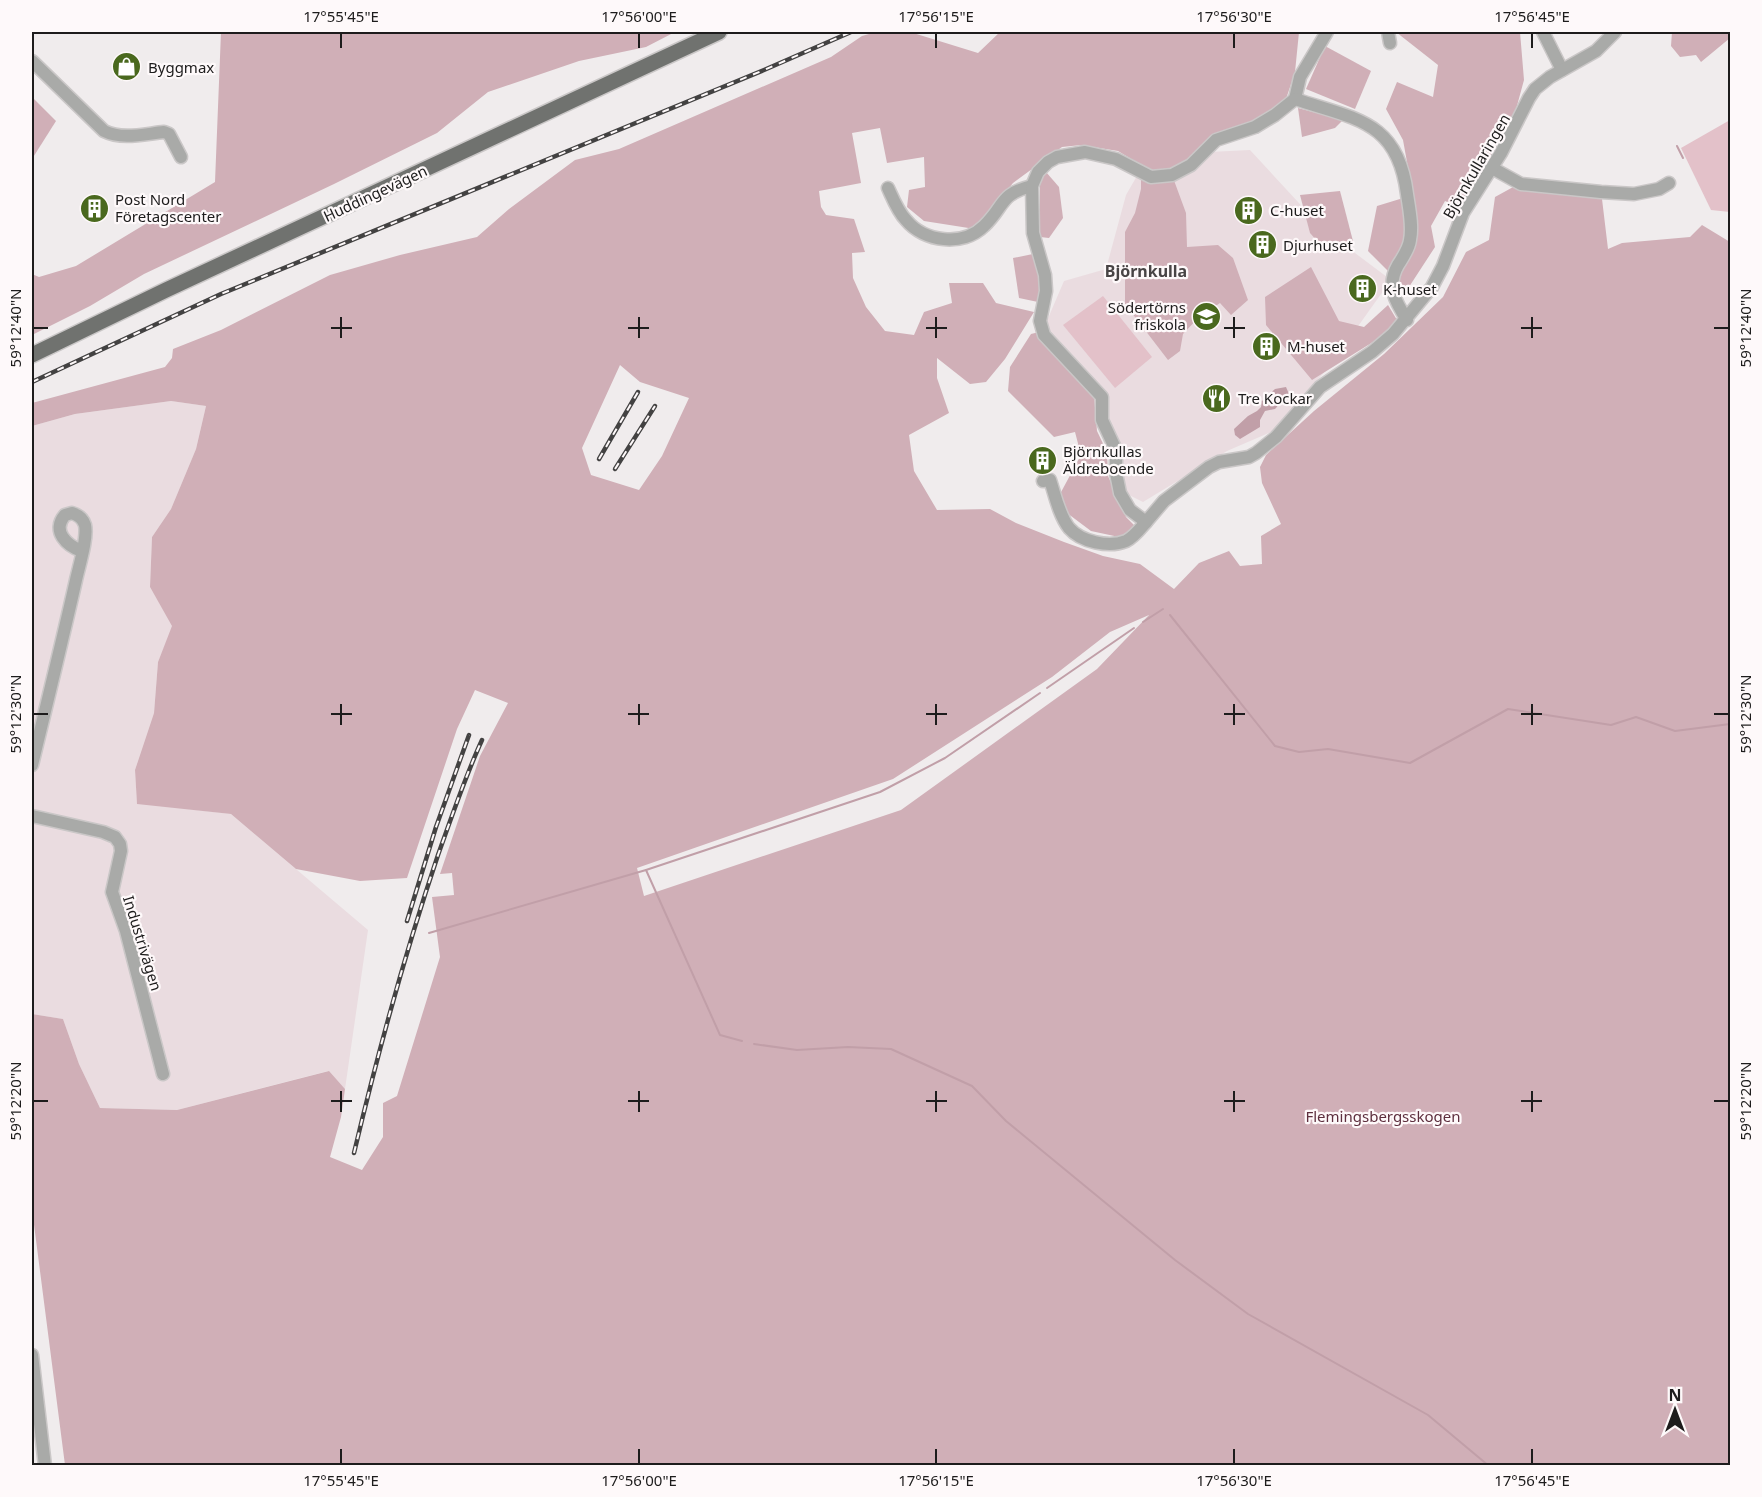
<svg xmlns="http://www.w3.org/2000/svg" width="1762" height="1497" font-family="'Noto Sans',sans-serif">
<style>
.built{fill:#eadce0}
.green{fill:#e3c1c9}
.forest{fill:#d0afb7;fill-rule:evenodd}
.water{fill:#c19fa8}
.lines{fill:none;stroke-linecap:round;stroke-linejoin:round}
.stream{stroke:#c19fa8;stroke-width:2}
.minor-casing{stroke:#cac7c7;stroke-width:15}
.major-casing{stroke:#cac7c7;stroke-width:18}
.minor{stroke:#a9aaa8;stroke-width:12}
.major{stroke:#70726f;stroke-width:15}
.rail-casing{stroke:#434242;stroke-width:4.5}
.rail{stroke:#fef9fa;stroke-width:2;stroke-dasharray:7;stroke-linecap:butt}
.ticks{fill:none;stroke:#1d1c1c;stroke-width:2}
.labels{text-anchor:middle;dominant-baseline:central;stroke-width:4.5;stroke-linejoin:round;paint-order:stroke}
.poi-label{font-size:15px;fill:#1d1c1c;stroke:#fef9fa;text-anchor:start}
.street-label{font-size:15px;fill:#1d1c1c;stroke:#fef9fa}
.park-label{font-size:15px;fill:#5e2f3e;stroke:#fef9fa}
.neighbourhood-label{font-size:16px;font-weight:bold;fill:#484445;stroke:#fef9fa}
.neatline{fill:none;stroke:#1d1c1c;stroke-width:2}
.ticks-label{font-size:15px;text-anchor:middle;fill:#1d1c1c}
</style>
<rect width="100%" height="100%" fill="#f0eced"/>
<!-- built -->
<g class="built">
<polygon points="1250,150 1323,229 1391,280 1329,367 1271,432 1227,451 1143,502 1119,490 1092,396 1034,351 1064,281 1106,269 1126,195 1149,155"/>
<polygon points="171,401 206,406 196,449 171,509 152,537 150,587 173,626 158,662 154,713 135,770 137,803 231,814 368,930 345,1089 328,1071 177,1110 100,1108 79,1064 63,1019 32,1014 32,426 75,414"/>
</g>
<!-- green -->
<g class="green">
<polygon points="1730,120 1730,212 1711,210 1681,148"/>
<polygon points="1103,296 1152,357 1115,388 1063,325"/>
</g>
<!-- forest -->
<g class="forest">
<polygon points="221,32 675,32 646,47 579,61 488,92 437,133 334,184 144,274 90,306 32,335 32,274 39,277 76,266 215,182"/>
<path d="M876,32h34l68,21 22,-21h299l-4,40 -10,30 -44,25 -28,8 -33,32 -29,4 -33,-20 -37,-6 -19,2 -49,36 -38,46 -51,-8 -17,-14 2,-17 16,-3 -1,-30 -37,6 -7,-35 -28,5 9,50 -42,8 2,16 5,8 28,4 11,33 -13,1 1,25 13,29 19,24 29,4 10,-23 28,-9 -3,-20h34l13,20 38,9 -29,47 -19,23 -16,2 -33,-26v20l12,35 -40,22 5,36 23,39 53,-1 26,14 48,19 39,14 37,8 34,25 25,-26 30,-12 11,15 22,-2 -1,-28 20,-12 -19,-41 -2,-16 6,-12 48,-44 70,-57 59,-57 23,-45 23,-12 6,-43 20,-11 87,13 6,50 14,-6 68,-6 12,-12 28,17v1223h-1665l-33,-256v-195l31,5 16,45 21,44 77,2 152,-39 16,18 -4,28 -11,40 32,13 21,-33v-34l14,-7 43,-139 -8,-60 22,-2 -2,-22 -12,1 40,-118 28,-53 -33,-13 -18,39 -50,149 -47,3 -64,-12 -65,-55 -94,-10 -2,-34 19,-57 4,-51 14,-36 -22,-39 2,-50 19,-28 25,-60 10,-43 -35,-5 -96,13 -43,12v-23l133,-36 7,-9 1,-9 48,-19 109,-55 70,-20 77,-18 32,-28 66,-49 44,-11 212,-92 31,-21zM620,365l20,17 49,16 -27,58 -23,34 -48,-15 -9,-27zM1149,615l-52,54 -196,141 -257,86 -7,-28 256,-89 159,-102 58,-45z"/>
<polygon points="1396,32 1520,32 1524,80 1515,113 1502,147 1462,208 1445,201 1431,226 1435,247 1407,290 1368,251 1377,206 1413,195 1403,140 1386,109 1397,82 1433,97 1438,65"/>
<polygon points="1672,32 1730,32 1730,38 1701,62 1696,55 1680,57 1671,46"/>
<polygon points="1325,46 1371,71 1355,109 1306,89"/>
<polygon points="32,97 56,121 32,159"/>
<polygon points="1298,108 1343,120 1335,128 1302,137"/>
<polygon points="1141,171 1172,175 1186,213 1187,247 1218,245 1233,258 1248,300 1231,315 1220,303 1199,317 1183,334 1180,351 1168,360 1125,304 1125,232 1135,213 1141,189"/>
<polygon points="1046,172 1059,187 1063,218 1049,238 1040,237 1040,180"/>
<polygon points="1340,191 1354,245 1327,252 1310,233 1300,195"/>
<polygon points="1033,254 1040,280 1038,302 1019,298 1013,258"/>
<polygon points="1311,267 1339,321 1364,327 1388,305 1397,320 1381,337 1312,380 1266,325 1265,297"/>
<polygon points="1039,332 1050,351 1094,396 1097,431 1107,452 1108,476 1126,517 1136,527 1119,537 1091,531 1067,513 1060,494 1081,455 1075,432 1054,437 1008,391 1010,367 1031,334"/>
</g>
<!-- water -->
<polygon class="water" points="1286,387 1289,394 1275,409 1265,411 1260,420 1260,427 1240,439 1235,435 1234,429 1248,416 1257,411 1261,407 1262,401 1275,389"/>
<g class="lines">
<!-- stream -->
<g class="stream">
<polyline points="1677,146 1683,158"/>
<polyline points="1170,615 1275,746 1299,752 1328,749 1410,763 1508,709 1611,725 1636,717 1675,731 1730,724"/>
<polyline points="1143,622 1163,609"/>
<polyline points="1047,688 1134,628"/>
<polyline points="646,870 720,1035 742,1041"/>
<polyline points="429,933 646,870 880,792 945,758 1040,693"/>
<polyline points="754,1044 797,1050 848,1047 891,1049 972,1086 1006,1121 1175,1260 1248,1314 1428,1415 1489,1466"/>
</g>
<defs>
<g id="minor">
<polyline points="1388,32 1390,43"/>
<polyline points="1543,32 1562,70"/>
<path d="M32,61l72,70c18,9 40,3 60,1l5,2 12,23"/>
<polyline points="1295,99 1300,77 1327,32"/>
<polyline points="1492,168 1521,184 1601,192 1634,194 1659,189 1669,183"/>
<path d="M888,188c5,11 10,24 18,32 18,22 57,27 78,6 21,-20 15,-32 48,-40"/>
<path d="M1407,320c-12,-19 -21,-34 -9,-55 5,-8 11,-16 12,-25 3,-14 -1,-32 -3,-46 -9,-74 -53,-75 -112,-95l-20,16 -20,12 -39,13 -25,25 -19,10 -21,2 -35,-18 -31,-7 -28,5 -9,5 -10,10 -6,14 1,47 12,42 1,16 -6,30 4,14 58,62v23l14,30v23l4,20 10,17 16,12 18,-21 45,-34 10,-5 30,-5 7,-4 20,-16 44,-50 52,-35 21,-18 39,-47 11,-21 20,-53 38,-60 28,-55 6,-9 15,-12 46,-26 19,-19"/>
<path d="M1043,481l7,-1c5,15 9,35 19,48 12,14 40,20 57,13 8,-4 14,-12 20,-19"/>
<path d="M32,765c15,-62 30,-123 44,-185 3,-14 12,-42 9,-55 -2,-7 -7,-10 -13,-12l-7,2c-14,16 2,31 17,36"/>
<polyline points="32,816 103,832 115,837 120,844 121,851 112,892 126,931 163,1074"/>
<polyline points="32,1355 45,1466"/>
</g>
<polyline id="major" points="32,355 166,290 719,32"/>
</defs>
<!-- minor casing -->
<use href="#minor" class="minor-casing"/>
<!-- major casing -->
<use href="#major" class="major-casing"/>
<!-- minor -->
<use href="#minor" class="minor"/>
<!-- major -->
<use href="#major" class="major"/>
<defs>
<g id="rail">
<polyline points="32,382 221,294 764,70 851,32"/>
<polyline points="599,459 638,392"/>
<polyline points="615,469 655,406"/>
<polyline points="407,921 436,827 469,735"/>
<path d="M354,1153c24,-101 51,-200 84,-298 14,-39 27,-78 44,-115"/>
</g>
</defs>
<!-- rail casing -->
<use href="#rail" class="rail-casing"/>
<!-- rail -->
<use href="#rail" class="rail"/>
</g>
<!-- ticks -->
<path class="ticks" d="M341,33v15M639,33v15M936,33v15M1234,33v15M1532,33v15M341,317v21M639,317v21M936,317v21M1234,317v21M1532,317v21M33,328h15M331,328h21M628,328h21M926,328h21M1224,328h21M1521,328h21M1714,328h15M341,704v21M639,704v21M936,704v21M1234,704v21M1532,704v21M33,714h15M331,714h21M628,714h21M926,714h21M1224,714h21M1521,714h21M1714,714h15M341,1091v21M639,1091v21M936,1091v21M1234,1091v21M1532,1091v21M33,1101h15M331,1101h21M628,1101h21M926,1101h21M1224,1101h21M1521,1101h21M1714,1101h15M341,1449v15M639,1449v15M936,1449v15M1234,1449v15M1532,1449v15"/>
<!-- icons -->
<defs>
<symbol id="shop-disc" viewBox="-11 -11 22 22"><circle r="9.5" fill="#4a691e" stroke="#fef9fa"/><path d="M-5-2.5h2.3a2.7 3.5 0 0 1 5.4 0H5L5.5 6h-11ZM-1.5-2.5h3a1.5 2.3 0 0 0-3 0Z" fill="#fff"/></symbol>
<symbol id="building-disc" viewBox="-11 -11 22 22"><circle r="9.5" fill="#4a691e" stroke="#fef9fa"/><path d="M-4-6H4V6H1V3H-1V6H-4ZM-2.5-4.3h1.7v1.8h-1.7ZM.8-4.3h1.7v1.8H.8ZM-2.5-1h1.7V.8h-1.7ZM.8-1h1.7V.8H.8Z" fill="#fff"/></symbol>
<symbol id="school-disc" viewBox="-11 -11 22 22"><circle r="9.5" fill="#4a691e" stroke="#fef9fa"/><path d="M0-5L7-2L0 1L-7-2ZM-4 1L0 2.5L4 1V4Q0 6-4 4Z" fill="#fff"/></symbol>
<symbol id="restaurant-disc" viewBox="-11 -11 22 22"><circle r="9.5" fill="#4a691e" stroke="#fef9fa"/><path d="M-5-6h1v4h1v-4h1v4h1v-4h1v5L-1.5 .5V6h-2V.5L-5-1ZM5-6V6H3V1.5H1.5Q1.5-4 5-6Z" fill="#fff"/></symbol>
</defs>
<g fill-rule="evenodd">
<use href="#shop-disc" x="110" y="50" width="33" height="33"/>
<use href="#building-disc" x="78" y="192" width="33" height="33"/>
<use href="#building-disc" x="1232" y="194" width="33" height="33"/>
<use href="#building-disc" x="1246" y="228" width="33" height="33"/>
<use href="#building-disc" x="1346" y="272" width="33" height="33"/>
<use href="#school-disc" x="1190" y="300" width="33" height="33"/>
<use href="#building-disc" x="1250" y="330" width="33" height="33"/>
<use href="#restaurant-disc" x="1200" y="382" width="33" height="33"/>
<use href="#building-disc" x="1026" y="444" width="33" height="33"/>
</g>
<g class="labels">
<!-- poi labels -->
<g class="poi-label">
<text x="148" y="67">Byggmax</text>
<text x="115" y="199">Post Nord<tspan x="115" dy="17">Företagscenter</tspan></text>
<text x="1270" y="210">C-huset</text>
<text x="1283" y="245">Djurhuset</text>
<text x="1383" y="289">K-huset</text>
<text x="1186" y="307" text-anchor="end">Södertörns<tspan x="1186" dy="17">friskola</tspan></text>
<text x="1287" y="346">M-huset</text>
<text x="1238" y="398">Tre Kockar</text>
<text x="1063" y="451">Björnkullas<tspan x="1063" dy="17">Äldreboende</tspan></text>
</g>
<!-- street labels -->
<g class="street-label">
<text transform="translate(1476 166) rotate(-60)">Björnkullaringen</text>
<text transform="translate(375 193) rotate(-25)">Huddingevägen</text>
<text transform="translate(143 943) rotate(73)">Industrivägen</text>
</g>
<!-- park labels -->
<g class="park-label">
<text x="1383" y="1116">Flemingsbergsskogen</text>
</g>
<!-- neighbourhood labels -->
<g class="neighbourhood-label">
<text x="1146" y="271">Björnkulla</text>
</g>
</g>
<!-- border -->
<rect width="1762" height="1497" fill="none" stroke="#fef9fa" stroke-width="66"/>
<!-- north arrow -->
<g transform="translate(1675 1410)" stroke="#fef9fa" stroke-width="4.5" paint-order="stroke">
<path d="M0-4.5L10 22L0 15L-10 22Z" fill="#1d1c1c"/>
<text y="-9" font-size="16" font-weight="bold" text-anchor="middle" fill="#1d1c1c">N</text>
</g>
<rect x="33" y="33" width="1696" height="1431" class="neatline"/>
<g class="ticks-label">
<text x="341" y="22">17°55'45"E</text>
<text x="639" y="22">17°56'00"E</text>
<text x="936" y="22">17°56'15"E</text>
<text x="1234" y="22">17°56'30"E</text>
<text x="1532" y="22">17°56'45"E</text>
<text transform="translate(16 328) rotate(-90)" y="5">59°12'40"N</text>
<text transform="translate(1746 328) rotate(-90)" y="5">59°12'40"N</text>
<text transform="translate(16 714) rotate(-90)" y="5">59°12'30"N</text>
<text transform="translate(1746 714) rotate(-90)" y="5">59°12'30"N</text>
<text transform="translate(16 1101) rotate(-90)" y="5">59°12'20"N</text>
<text transform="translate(1746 1101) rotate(-90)" y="5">59°12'20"N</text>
<text x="341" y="1486">17°55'45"E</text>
<text x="639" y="1486">17°56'00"E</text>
<text x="936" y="1486">17°56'15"E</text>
<text x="1234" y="1486">17°56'30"E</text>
<text x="1532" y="1486">17°56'45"E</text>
</g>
</svg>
